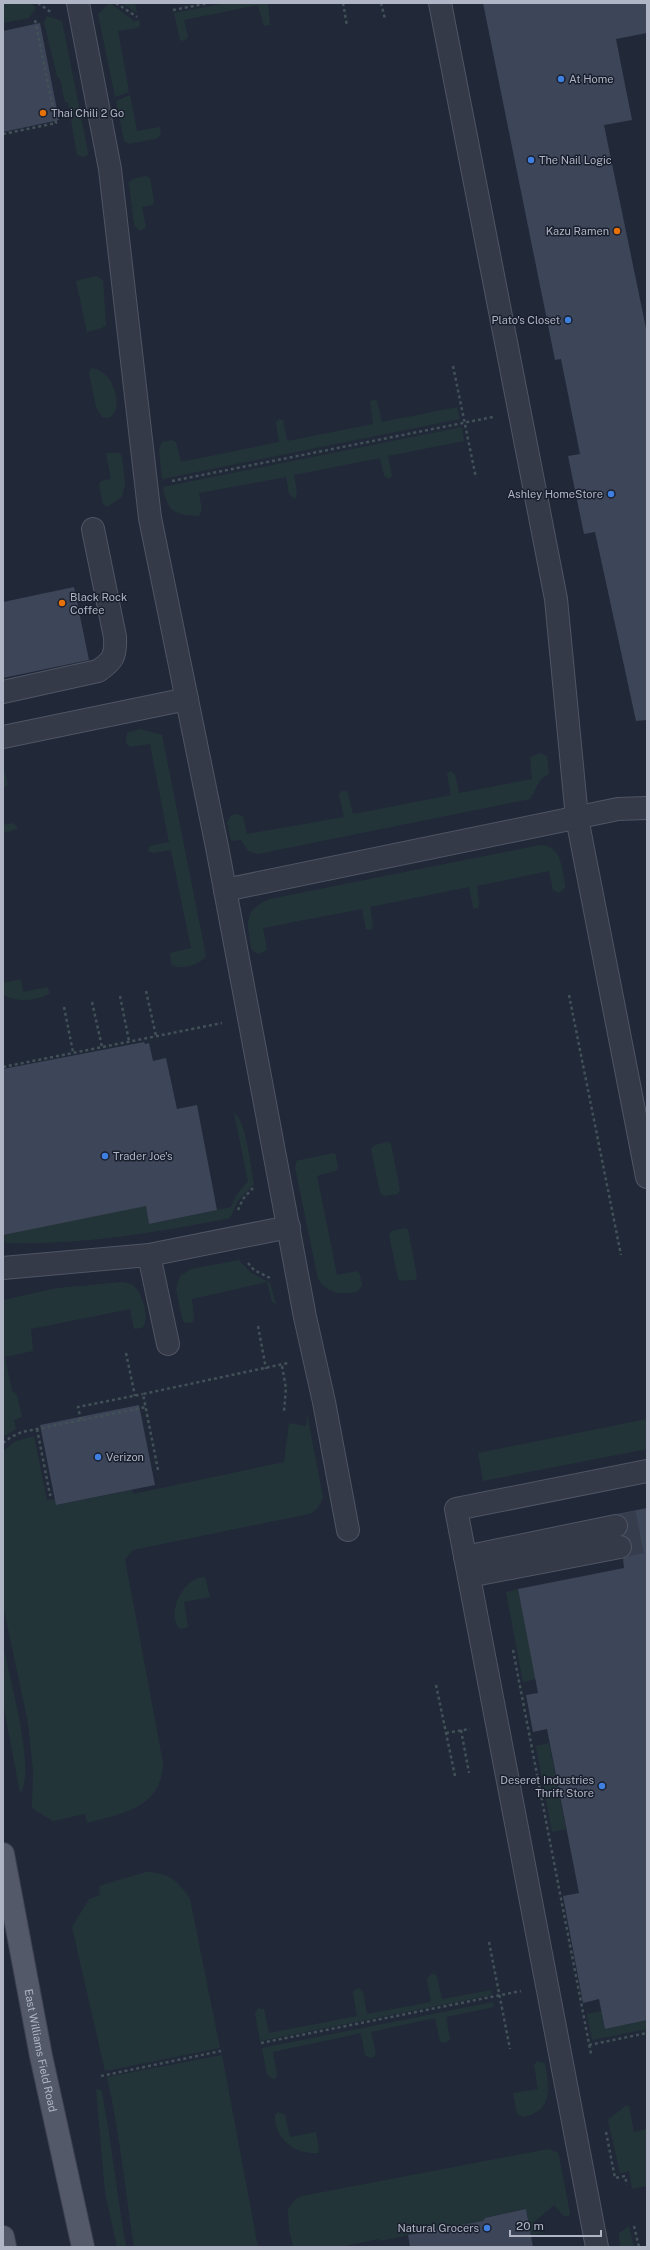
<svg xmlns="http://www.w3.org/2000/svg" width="650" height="2250" font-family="'Public Sans',sans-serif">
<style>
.green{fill:#233439}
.building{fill:#3d4558}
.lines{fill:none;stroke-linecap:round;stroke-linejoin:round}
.minor-tunnel{stroke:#363d4d;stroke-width:22;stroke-dasharray:22 11;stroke-linecap:butt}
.minor-casing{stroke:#4f5563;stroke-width:24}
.major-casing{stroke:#3e4352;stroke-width:24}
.path{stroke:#415157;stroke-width:2.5;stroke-dasharray:3 3;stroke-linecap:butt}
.minor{stroke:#353a49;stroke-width:22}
.major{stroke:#535969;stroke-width:22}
.shop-dot{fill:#3f7fe0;stroke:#1a1f2d;stroke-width:1.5}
.food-dot{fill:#e8710a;stroke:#1a1f2d;stroke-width:1.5}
.labels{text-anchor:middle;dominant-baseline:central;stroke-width:3;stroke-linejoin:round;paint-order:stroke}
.poi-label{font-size:11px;fill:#afb5c5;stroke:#1a1f2d;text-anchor:start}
.street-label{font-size:11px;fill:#afb5c5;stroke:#1a1f2d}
</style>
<rect width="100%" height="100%" fill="#212838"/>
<!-- green -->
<g class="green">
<polygon points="9,3 31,3 36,8 29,18 3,23 3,4"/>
<polygon points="110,3 134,21 139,20 140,25 137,28 118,31 129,92 115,97 98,14"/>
<polygon points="121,3 135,3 137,13"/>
<polygon points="226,3 268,3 270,25 264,26 258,5 184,20 188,37 184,41 180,40 174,13"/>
<polygon points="47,16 62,21 88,152 88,155 83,157 77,155 68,102 65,102 60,79 57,76 44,22"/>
<polygon points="130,95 137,131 160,127 161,134 158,138 129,144 124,141 116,101"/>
<polygon points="146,176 150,178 154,202 152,205 142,207 146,227 140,231 134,225 129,183 133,179"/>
<polygon points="96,276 103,280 106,325 102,328 87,332 76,281"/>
<path d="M91,368c29,3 34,57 11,49l-6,-10 -7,-34z"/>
<polygon points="375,400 377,401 382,422 457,407 460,419 162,479 159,450 162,442 172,440 176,442 181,462 279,442 276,423 278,419 283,420 287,441 373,424 370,401"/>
<path d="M462,427l2,14 -76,15 4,20 -3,3 -5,-3 -4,-18 -86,17 3,18 -2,6 -6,-5 -3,-17 -87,16 3,17 -3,6c-25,-1 -32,-5 -36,-29z"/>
<polygon points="106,453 119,453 122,456 125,484 122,497 107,507 103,504 99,484 101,481 111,479"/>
<path d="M140,729l22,6 44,221c-5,9 -27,15 -35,8l-1,-11 21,-5 -20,-98 -19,3 -4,-3 2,-4 19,-4 -19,-98 -20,3 -4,-4 1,-10z"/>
<polygon points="540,753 547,756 549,774 541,779 530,799 258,854 248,851 241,840 231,841 227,823 231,815 236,814 243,816 247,834 344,817 339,795 341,791 347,791 348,794 353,814 451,795 447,774 450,771 455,774 459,793 532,779 530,757"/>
<polygon points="3,764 8,785 3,788"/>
<polygon points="13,823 17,826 17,829 3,833 3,825"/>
<path d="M540,845c22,1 22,23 25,40v3l-6,5 -6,-3 -4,-19 -72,15 2,18 -1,4h-5l-4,-21 -99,20 3,19 -2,4 -5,-1 -4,-20 -99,19 4,22 -9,4 -6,-4c-5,-23 -10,-41 18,-51z"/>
<path d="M21,979l2,13 24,-5 3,6c-12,8 -37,10 -47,1v-11z"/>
<path d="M234,1113c12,7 17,56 20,71l-17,18 -7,16c-75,15 -148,27 -225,25l-1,-9 118,-23v-3l23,-5 5,21 81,-17 5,-11 12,-15z"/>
<polygon points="387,1142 391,1144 400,1190 398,1194 384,1196 380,1192 371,1149 375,1145"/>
<path d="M334,1153l2,2 2,15 -21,6 20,99 20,-4 3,4 2,10 -4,6c-16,5 -31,2 -40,-12l-23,-112 2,-6 3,-1z"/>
<polygon points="405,1228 408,1230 417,1276 415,1280 399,1281 398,1278 389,1235 392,1231"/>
<polygon points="239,1260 250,1272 270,1283 276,1304 272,1302 267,1282 192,1299 194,1320 191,1323 183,1322 176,1289 180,1276 191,1269"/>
<path d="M123,1282c5,1 9,2 12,5 7,7 16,33 7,41l-8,1 -4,-20 -99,20 2,22 -28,6 7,34 5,4 5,22 -8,3 2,9 -13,8v-137l54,-12z"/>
<path d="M307,1414l16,83c-3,9 -6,13 -14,17l-176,36 -8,9 38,204c-1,45 -40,50 -76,60l-2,-9 -32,7 -21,-13 1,-37 -5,-48 -25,-118v-154l13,-10 18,-5 13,64 8,-1 2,6 75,-15 1,4 151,-32 5,-39 17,3z"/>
<polygon points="647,1419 647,1449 483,1481 478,1453"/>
<path d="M205,1577l5,20 -26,5 4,25 -8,2c-15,-15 4,-53 25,-52z"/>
<polygon points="518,1589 536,1679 523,1682 506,1592"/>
<path d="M3,1645c5,27 34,129 17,148l-17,-90z"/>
<polygon points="549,1743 566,1829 552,1832 536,1746"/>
<path d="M146,1872c21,0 33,9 44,27l30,149 -115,23 -33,-144 17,-28 11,-4 -1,-9z"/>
<polygon points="431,1974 435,1974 437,1977 442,1999 491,1990 492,1995 260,2041 255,2014 258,2008 264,2009 269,2033 357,2016 353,1993 354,1990 359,1988 363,1992 367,2014 431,2002 427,1979"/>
<polygon points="493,2002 494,2007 446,2017 450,2039 448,2042 442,2043 440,2041 435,2018 371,2032 376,2053 375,2056 371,2058 365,2055 361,2033 273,2052 277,2075 276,2078 273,2079 267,2075 262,2048"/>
<polygon points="602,2011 605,2029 647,2020 647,2029 592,2040 587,2014"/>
<path d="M222,2055l36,192h-124c-9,-57 -14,-114 -27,-170z"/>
<path d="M537,2061l8,2c4,24 9,48 -22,54l-6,-4 -4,-20 25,-4 -4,-24z"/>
<path d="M96,2089l5,1 1,3c10,51 15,103 24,154h-9l-12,-55z"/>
<polygon points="625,2106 629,2106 634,2132 647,2129 647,2186 632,2189 629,2171 620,2173 608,2120"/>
<path d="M278,2112l7,3 5,22 26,-5 3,18 -1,3c-22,2 -44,-14 -43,-38z"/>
<polygon points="548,2149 557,2152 559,2156 570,2213 569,2216 564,2216 554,2205 534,2222 543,2233 531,2235 526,2209 485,2218 483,2221 380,2241 378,2239 340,2247 293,2247 289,2229 288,2209 296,2199 302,2196"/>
<polygon points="629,2226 634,2247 620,2247 619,2233"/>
</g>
<!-- building -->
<g class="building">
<polygon points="483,3 647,3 647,33 616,39 632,120 604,125 647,333 647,720 636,721 595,532 584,534 568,456 580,454 561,359 555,360"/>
<polygon points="40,23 59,120 3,132 3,31"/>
<polygon points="74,587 89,660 3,678 3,602"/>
<polygon points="144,1042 145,1044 149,1043 153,1061 166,1058 177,1109 197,1105 217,1210 149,1224 146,1206 3,1235 3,1069"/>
<polygon points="139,1405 155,1485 56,1505 40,1425"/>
<polygon points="647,1508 647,2020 605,2029 599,1999 583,2003 563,1896 579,1893 547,1729 533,1732 526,1695 538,1693 518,1589 624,1568 623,1559 628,1556 632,1545 630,1539 624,1535 628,1530 628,1523 625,1517 617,1514"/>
<polygon points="526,2209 533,2247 410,2247 408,2235 483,2221 485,2218"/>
</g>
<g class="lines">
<!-- minor-tunnel -->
<g class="minor-tunnel">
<polyline points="616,1526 647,1520"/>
<polyline points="620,1547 647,1541"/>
</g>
<defs>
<g id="minor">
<polyline points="78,3 110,169 150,518 217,847 305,1317 324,1402 348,1530"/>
<polyline points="440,3 556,599 577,818 647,1177"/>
<path d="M3,692l95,-21c15,-10 18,-15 17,-34l-22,-108"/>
<polyline points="3,737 187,699"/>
<polyline points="225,890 618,809 647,808"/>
<polyline points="149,1255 168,1344"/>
<polyline points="3,1268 149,1255 289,1227"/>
<polyline points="465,1557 616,1526"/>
<polyline points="469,1576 620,1547"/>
<polyline points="597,2247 456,1509 647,1471"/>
</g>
<g id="major">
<path id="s1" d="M3,1854l38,202 42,191"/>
<polyline points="3,2237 5,2247"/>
</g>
</defs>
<!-- minor casing -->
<use href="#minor" class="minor-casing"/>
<!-- major casing -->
<use href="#major" class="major-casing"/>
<!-- path -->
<g class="path">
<polyline points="38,3 52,13"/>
<polyline points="116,3 137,17"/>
<polyline points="343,3 347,26"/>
<polyline points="381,3 385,19"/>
<polyline points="173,10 209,3"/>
<polyline points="3,134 56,123 35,20"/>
<polyline points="453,366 476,478"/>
<polyline points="172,481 493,417"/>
<polyline points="146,991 156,1036"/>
<polyline points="569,995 621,1255"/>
<polyline points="120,996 129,1041"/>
<polyline points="92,1002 102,1047"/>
<polyline points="64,1007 73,1052"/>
<polyline points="3,1067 222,1023"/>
<polyline points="238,1210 243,1199 253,1188"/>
<polyline points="248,1263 254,1270 270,1278"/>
<polyline points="258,1326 266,1369"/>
<polyline points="126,1353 135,1396"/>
<polyline points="282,1366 286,1388 284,1411"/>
<polyline points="81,1420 78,1407 143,1394"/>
<polyline points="37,1429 50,1495 54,1493"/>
<polyline points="3,1443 11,1437 22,1432 146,1407"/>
<polyline points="158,1470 143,1394 288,1363"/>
<polyline points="513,1650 591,2054"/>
<polyline points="436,1685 455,1776"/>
<polyline points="461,1730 469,1773"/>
<polyline points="446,1733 470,1729"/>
<polyline points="489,1942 510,2049"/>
<polyline points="261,2043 521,1991"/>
<polyline points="589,2045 647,2033"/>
<polyline points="101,2076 221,2051"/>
<polyline points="606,2132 615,2178 625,2176 627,2185"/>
<polyline points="634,2226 639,2247"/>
</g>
<!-- minor -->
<use href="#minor" class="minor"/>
<!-- major -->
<use href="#major" class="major"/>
</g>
<!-- markers -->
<g class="shop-dot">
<circle cx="561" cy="79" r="4"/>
<circle cx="531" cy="160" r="4"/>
<circle cx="568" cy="320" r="4"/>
<circle cx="611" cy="494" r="4"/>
<circle cx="105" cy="1156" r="4"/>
<circle cx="98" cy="1457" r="4"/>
<circle cx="602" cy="1786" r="4"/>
<circle cx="487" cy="2228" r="4"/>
</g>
<g class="food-dot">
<circle cx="43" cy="113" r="4"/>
<circle cx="617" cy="231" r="4"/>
<circle cx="62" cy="603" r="4"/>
</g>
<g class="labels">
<!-- poi labels -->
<g class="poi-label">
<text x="569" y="79">At Home</text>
<text x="51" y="113">Thai Chili 2 Go</text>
<text x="539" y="160">The Nail Logic</text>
<text x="609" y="231" text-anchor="end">Kazu Ramen</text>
<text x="560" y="320" text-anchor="end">Plato's Closet</text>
<text x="603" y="494" text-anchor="end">Ashley HomeStore</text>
<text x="70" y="597">Black Rock<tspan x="70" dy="13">Coffee</tspan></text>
<text x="113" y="1156">Trader Joe's</text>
<text x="106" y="1457">Verizon</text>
<text x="594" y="1780" text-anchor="end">Deseret Industries<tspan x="594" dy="13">Thrift Store</tspan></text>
<text x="479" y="2228" text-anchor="end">Natural Grocers</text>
</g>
<!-- street labels -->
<g class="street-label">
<text stroke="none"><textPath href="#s1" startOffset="200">East Williams Field Road</textPath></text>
</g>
</g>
<!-- border -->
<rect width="650" height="2250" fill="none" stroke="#afb5c5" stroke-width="8"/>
<!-- scale -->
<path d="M510 2230v6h91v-6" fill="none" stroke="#afb5c5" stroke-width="2"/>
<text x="516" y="2230" font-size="12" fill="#afb5c5" stroke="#1a1f2d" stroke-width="3" paint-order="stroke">20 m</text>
</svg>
